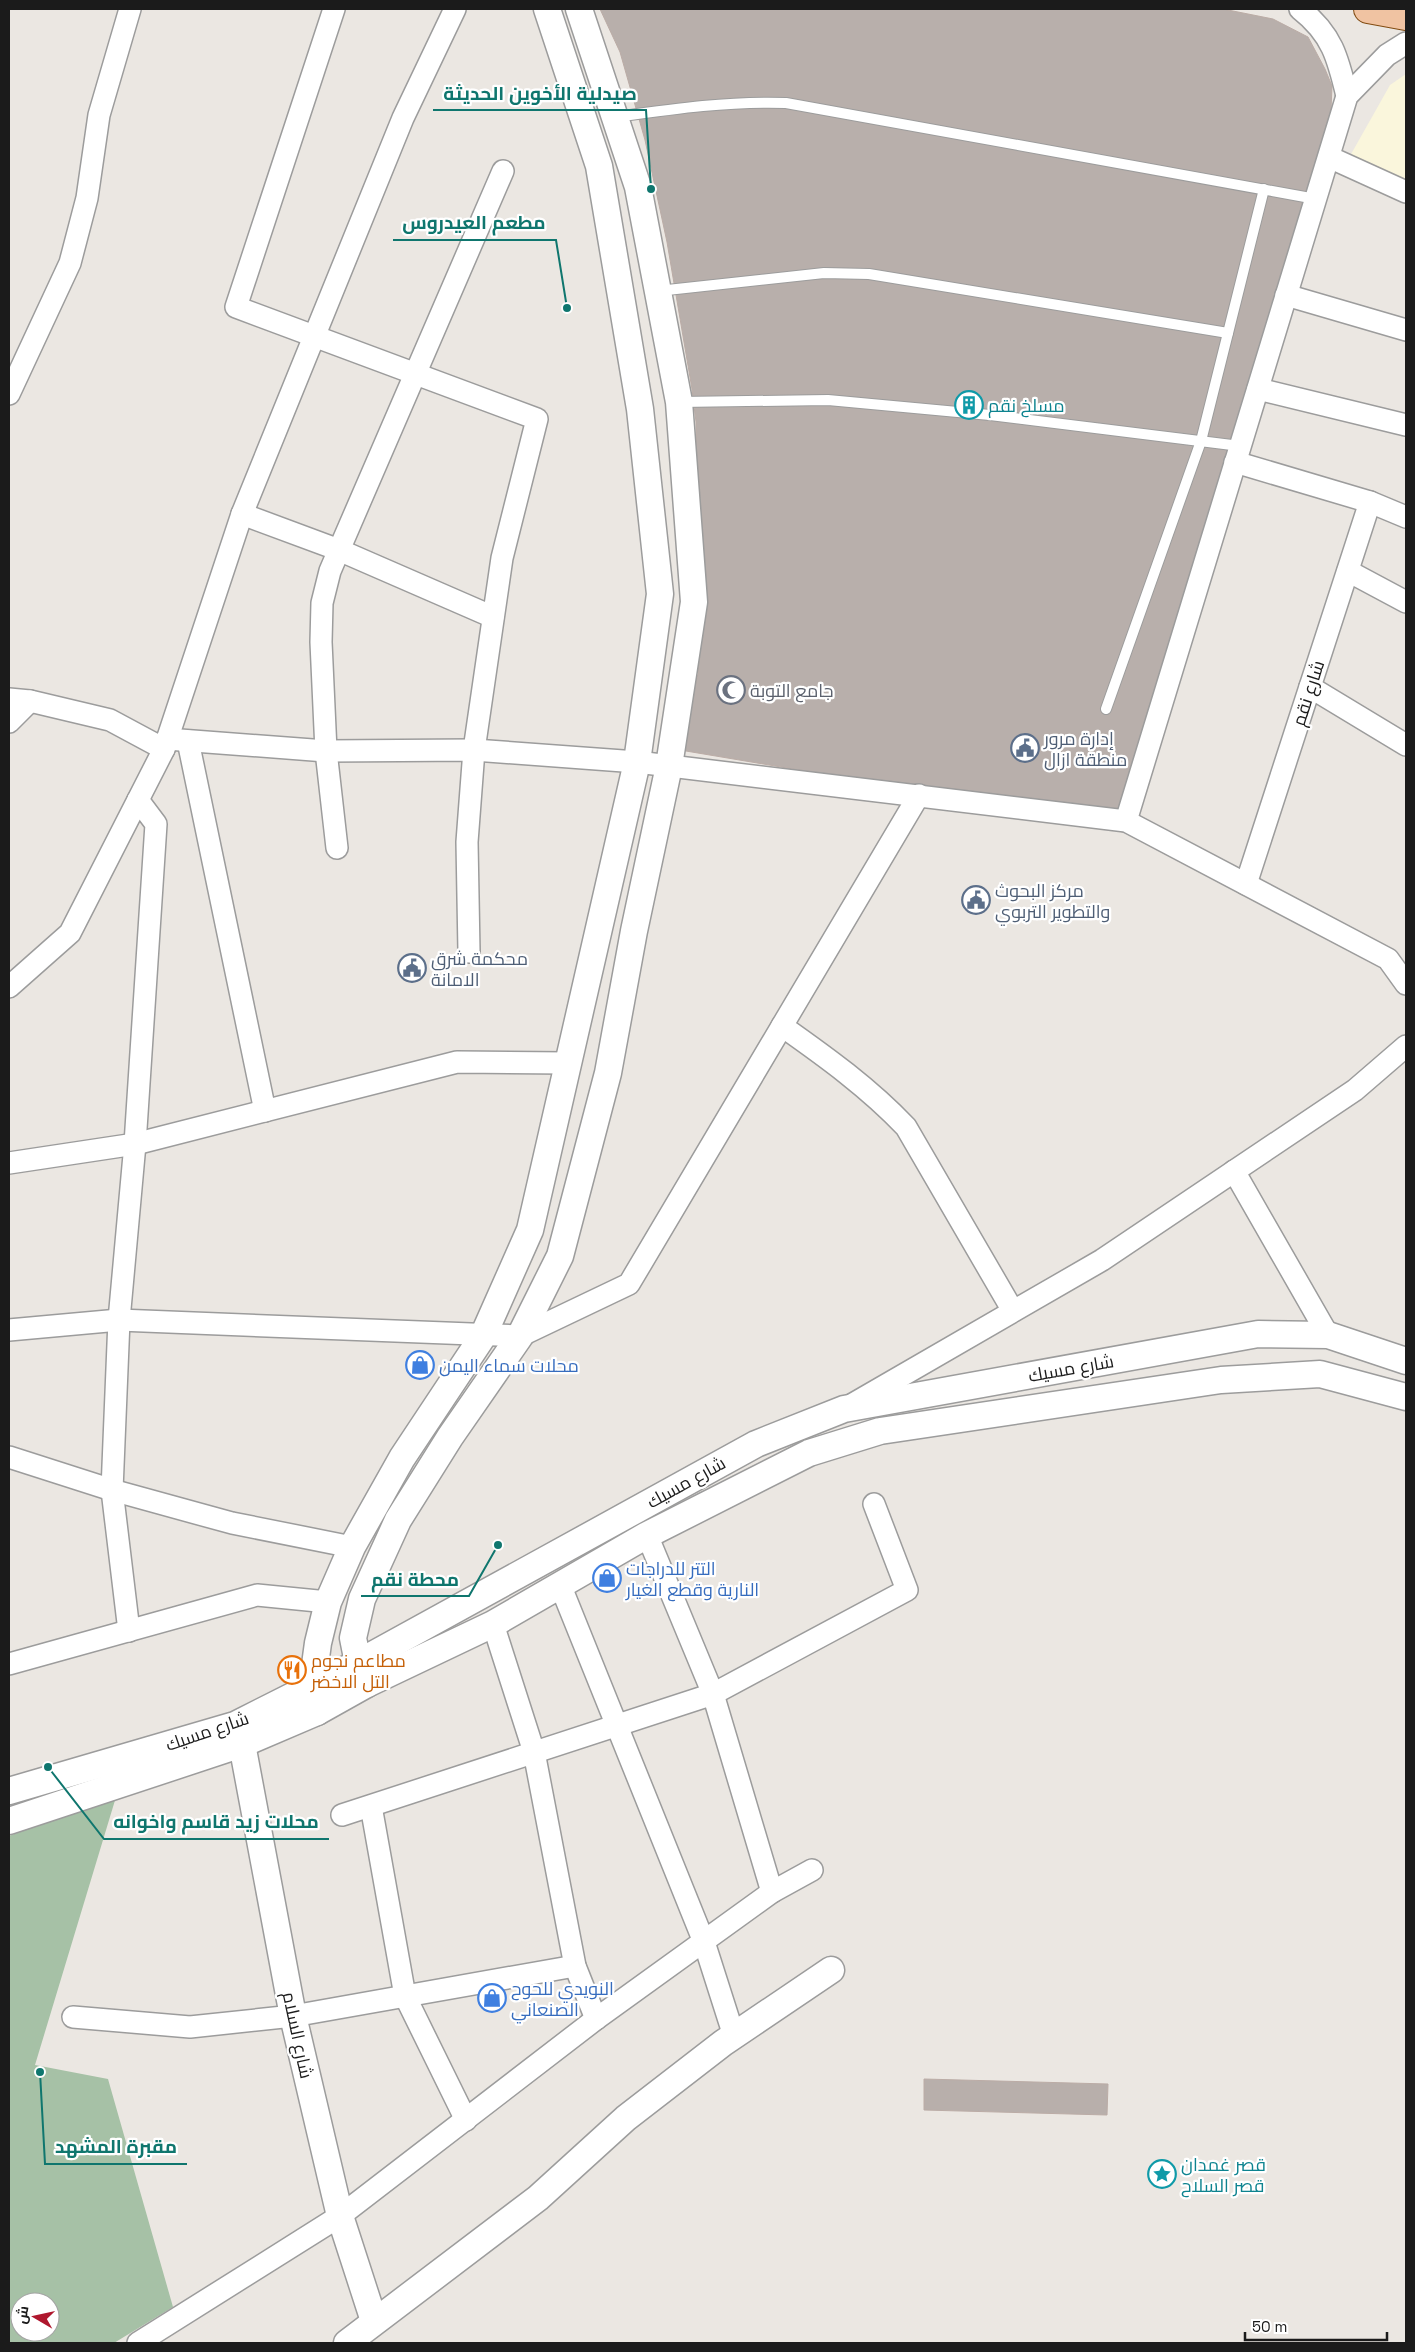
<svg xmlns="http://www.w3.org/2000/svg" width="1415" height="2352" font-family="'Space Grotesk',Cairo,sans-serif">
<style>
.education{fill:#faf6dc}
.cemetery{fill:#a6c1a6;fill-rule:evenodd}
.building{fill:#b8afab;stroke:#bbaca6}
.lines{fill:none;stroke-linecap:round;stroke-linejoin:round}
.service-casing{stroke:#9c9c9c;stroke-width:12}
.minor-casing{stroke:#9c9c9c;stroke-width:24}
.tertiary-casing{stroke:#9c9c9c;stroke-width:29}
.primary-casing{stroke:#814b11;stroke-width:30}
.service{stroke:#fff;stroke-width:10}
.minor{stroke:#fff;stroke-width:21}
.tertiary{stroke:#fff;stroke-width:26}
.primary{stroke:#f0c3a2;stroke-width:28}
.labels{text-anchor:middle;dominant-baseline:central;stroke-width:4.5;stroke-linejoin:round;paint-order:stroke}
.culture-label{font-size:18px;fill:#0d838f;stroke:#fff;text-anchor:start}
.worship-label{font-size:18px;fill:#5b616d;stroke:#fff;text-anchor:start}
.street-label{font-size:18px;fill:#1b1b1b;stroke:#fff}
.service-label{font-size:18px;fill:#4e5e75;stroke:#fff;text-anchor:start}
.shop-label{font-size:18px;fill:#366cbe;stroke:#fff;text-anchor:start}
.food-label{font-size:18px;fill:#c56008;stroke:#fff;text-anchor:start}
.leader{fill:none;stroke:#0f766e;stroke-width:2}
.callout-dot{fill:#0f766e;stroke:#fff;stroke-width:2}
.callout-label{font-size:19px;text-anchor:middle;font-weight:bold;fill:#0f766e;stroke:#fff;stroke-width:4.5;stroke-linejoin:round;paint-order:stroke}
</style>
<rect width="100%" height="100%" fill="#ebe7e2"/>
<!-- education -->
<polygon class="education" points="1406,74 1406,182 1350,156 1390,85"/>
<!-- cemetery -->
<path class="cemetery" d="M116,1797l-81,268 73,14 65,228 -59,36h-105v-507zM20,2302h30v30h-30z"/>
<!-- building -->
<g class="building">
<polygon points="600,9 1223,9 1273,19 1308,37 1325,69 1332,86 1331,110 1121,811 888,785 680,750 698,674 696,422 692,389 667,242 645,140 620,52"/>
<polygon points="924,2079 1108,2084 1107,2115 924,2110"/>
</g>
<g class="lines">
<defs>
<g id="service">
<path d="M616,117c57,-8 112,-16 170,-14l530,96"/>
<polyline points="658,291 824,273 869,274 1228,333"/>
<polyline points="680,402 828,400 990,415 1240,446"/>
<polyline points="1106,709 1201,441 1264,189"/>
</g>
<g id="minor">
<polyline points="334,9 236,307 537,419 502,558 474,750 467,842 469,952"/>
<path d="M1300,9c32,25 38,49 47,87"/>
<polyline points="1329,157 1406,192"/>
<polyline points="1286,295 1406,330"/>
<polyline points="1258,389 1406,425"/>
<polyline points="9,394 70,263 87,198 99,115 130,9"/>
<polyline points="1235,462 1370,502 1406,517"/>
<polyline points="242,514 339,550 493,617"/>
<polyline points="1348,571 1406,602"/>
<polyline points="1310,687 1406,745"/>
<polyline points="9,699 30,701 110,720 164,749"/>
<polyline points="9,722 30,701"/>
<polyline points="167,739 326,751 474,750 637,762 1126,821 1388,959 1406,984"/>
<polyline points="188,741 265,1111"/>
<polyline points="1126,821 1347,96 1387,55 1406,43"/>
<polyline points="337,848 326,751 321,642 322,603 330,571 339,550 503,171"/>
<polyline points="1246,884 1370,502"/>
<polyline points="9,987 70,933 164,749 242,514 403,118 455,9"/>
<path d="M782,1026c44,31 87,62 124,101l107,184"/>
<polyline points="9,1163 135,1144 457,1062 567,1063"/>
<polyline points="1234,1171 1328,1335"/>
<polyline points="9,1330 119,1320 520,1336 629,1284 919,795"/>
<polyline points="853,1404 1102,1260 1355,1090 1406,1046"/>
<polyline points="9,1457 112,1490 232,1523 352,1547"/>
<polyline points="647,1535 713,1694 772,1892"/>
<polyline points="561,1587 704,1942 734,2036"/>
<polyline points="493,1624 534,1752 575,1966 596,2019"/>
<polyline points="129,1631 112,1490 119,1320 135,1144 156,824 138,800"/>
<polyline points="9,1664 257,1595 328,1602"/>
<polyline points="371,1806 405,1996 466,2120"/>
<polyline points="342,1815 713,1694 907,1590 874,1504"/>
<polyline points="73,2017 190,2027 293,2016 575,1966"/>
<polyline points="138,2343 340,2216 596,2019 772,1892 812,1870"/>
</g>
<g id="tertiary">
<polyline points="367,1684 358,1663 353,1638 362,1599 398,1520 450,1437 520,1336 560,1256 608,1073 634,931 669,766 694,602 679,402 638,187 579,9"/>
<polyline points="317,1712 312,1687 318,1643 328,1602 352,1547 402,1458 483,1336 530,1230 637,762 660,594 640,409 599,166 547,9"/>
<polyline points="242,1744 293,2016 340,2216 374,2321"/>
<polyline points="9,1791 235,1725 358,1663 756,1444 844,1409 1258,1334 1328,1335 1406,1361"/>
<polyline points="9,1821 242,1744 317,1712 367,1684 493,1624 647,1535 809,1453 880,1431 1221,1380 1320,1374 1406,1397"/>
<polyline points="347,2343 538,2198 626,2118 723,2043 831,1970"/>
</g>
<polyline id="primary" points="1368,9 1406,16"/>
</defs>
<!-- service casing -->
<use href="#service" class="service-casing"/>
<!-- minor casing -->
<use href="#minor" class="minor-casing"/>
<!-- tertiary casing -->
<use href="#tertiary" class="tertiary-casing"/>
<!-- primary casing -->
<use href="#primary" class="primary-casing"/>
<!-- service -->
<use href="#service" class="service"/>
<!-- minor -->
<use href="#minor" class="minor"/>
<!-- tertiary -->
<use href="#tertiary" class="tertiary"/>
<!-- primary -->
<use href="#primary" class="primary"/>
</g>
<!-- icons -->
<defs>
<symbol id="building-ring" viewBox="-11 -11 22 22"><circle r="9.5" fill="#fff" stroke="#0f9aa8" stroke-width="1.5"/><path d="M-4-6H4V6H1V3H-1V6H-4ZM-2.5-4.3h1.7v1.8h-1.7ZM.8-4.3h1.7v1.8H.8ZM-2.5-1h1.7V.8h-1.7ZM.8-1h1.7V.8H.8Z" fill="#0f9aa8"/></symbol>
<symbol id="mosque-ring" viewBox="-11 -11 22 22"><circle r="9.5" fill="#fff" stroke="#6b7280" stroke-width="1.5"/><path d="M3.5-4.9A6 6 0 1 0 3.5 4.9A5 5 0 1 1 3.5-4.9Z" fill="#6b7280"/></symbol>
<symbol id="civic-ring" viewBox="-11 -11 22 22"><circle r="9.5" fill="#fff" stroke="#5c6f8a" stroke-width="1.5"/><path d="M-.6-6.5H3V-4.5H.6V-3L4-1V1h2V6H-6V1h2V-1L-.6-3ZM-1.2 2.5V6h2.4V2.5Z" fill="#5c6f8a"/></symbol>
<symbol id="shop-ring" viewBox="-11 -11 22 22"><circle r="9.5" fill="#fff" stroke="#3f7fe0" stroke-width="1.5"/><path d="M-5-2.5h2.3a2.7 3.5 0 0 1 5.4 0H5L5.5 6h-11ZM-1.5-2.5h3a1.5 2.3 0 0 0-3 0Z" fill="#3f7fe0"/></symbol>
<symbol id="restaurant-ring" viewBox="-11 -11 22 22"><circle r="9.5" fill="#fff" stroke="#e8710a" stroke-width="1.5"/><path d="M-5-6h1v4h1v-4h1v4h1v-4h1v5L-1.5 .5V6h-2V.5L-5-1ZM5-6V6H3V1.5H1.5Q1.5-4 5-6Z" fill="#e8710a"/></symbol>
<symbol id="sight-ring" viewBox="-11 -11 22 22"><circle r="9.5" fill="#fff" stroke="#0f9aa8" stroke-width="1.5"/><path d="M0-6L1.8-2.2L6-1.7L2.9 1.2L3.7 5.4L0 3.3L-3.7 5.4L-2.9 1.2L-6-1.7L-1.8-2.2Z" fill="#0f9aa8"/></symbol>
</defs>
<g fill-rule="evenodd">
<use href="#building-ring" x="953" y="389" width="32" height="32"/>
<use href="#mosque-ring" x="715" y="674" width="32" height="32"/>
<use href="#civic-ring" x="1009" y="732" width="32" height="32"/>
<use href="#civic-ring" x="960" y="884" width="32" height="32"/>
<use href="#civic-ring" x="396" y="952" width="32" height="32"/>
<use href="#shop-ring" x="404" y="1349" width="32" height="32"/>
<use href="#shop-ring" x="591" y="1562" width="32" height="32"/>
<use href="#restaurant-ring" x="276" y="1654" width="32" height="32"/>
<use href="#shop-ring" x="476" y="1982" width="32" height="32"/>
<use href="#sight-ring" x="1146" y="2158" width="32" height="32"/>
</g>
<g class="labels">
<!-- culture labels -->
<g class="culture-label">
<text x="988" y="405">مسلخ نقم</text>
<text x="1181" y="2164">قصر غمدان<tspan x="1181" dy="21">قصر السلاح</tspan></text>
</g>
<!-- worship labels -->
<g class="worship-label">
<text x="750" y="690">جامع التوبة</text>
</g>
<!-- street labels -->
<g class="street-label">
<text transform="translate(1308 693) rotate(-72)">شارع نقم</text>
<text transform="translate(1071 1368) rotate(-10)">شارع مسيك</text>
<text transform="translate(686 1482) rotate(-29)">شارع مسيك</text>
<text transform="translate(207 1731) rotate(-19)">شارع مسيك</text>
<text transform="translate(298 2035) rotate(78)">شارع السلام</text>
</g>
<!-- service labels -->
<g class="service-label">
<text x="1044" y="738">إدارة مرور<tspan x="1044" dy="21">منطقة ازال</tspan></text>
<text x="995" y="890">مركز البحوث<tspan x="995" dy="21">والتطوير التربوي</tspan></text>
<text x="431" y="958">محكمة شرق<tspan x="431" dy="21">الامانة</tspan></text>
</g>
<!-- shop labels -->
<g class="shop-label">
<text x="439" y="1365">محلات سماء اليمن</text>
<text x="626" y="1568">التتر للدراجات<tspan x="626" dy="21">النارية وقطع الغيار</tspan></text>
<text x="511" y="1988">النويدي للحوح<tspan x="511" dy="21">الصنعاني</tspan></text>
</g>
<!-- food labels -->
<g class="food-label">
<text x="311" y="1660">مطاعم نجوم<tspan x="311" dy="21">التل الاخضر</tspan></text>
</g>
</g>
<!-- callouts -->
<path class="leader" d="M651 189L646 110H433M567 308L556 240H393M498 1545L469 1596H361M48 1767L104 1839H329M40 2072L45 2164H187"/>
<g class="callout-dot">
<circle cx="651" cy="189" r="5"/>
<circle cx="567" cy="308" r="5"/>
<circle cx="498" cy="1545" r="5"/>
<circle cx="48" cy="1767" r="5"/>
<circle cx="40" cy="2072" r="5"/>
</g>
<g class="callout-label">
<text x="540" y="100">صيدلية الأخوين الحديثة</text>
<text x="474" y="229">مطعم العيدروس</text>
<text x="415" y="1586">محطة نقم</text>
<text x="216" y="1828">محلات زيد قاسم واخوانه</text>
<text x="116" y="2153">مقبرة المشهد</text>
</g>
<!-- border -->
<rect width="1415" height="2352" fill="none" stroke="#1b1b1b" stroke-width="20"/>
<!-- north arrow -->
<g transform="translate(35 2317) rotate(279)"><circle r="24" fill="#ffffff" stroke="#a4a4a4"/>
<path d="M0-4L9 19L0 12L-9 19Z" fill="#af172e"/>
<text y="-8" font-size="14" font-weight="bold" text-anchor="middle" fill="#1b1b1b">ش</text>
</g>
<!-- scale -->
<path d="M1245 2332v8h142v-8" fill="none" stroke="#1b1b1b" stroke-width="2.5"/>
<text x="1252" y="2332" font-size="15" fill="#1b1b1b" stroke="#ffffff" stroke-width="4" paint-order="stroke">50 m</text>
</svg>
